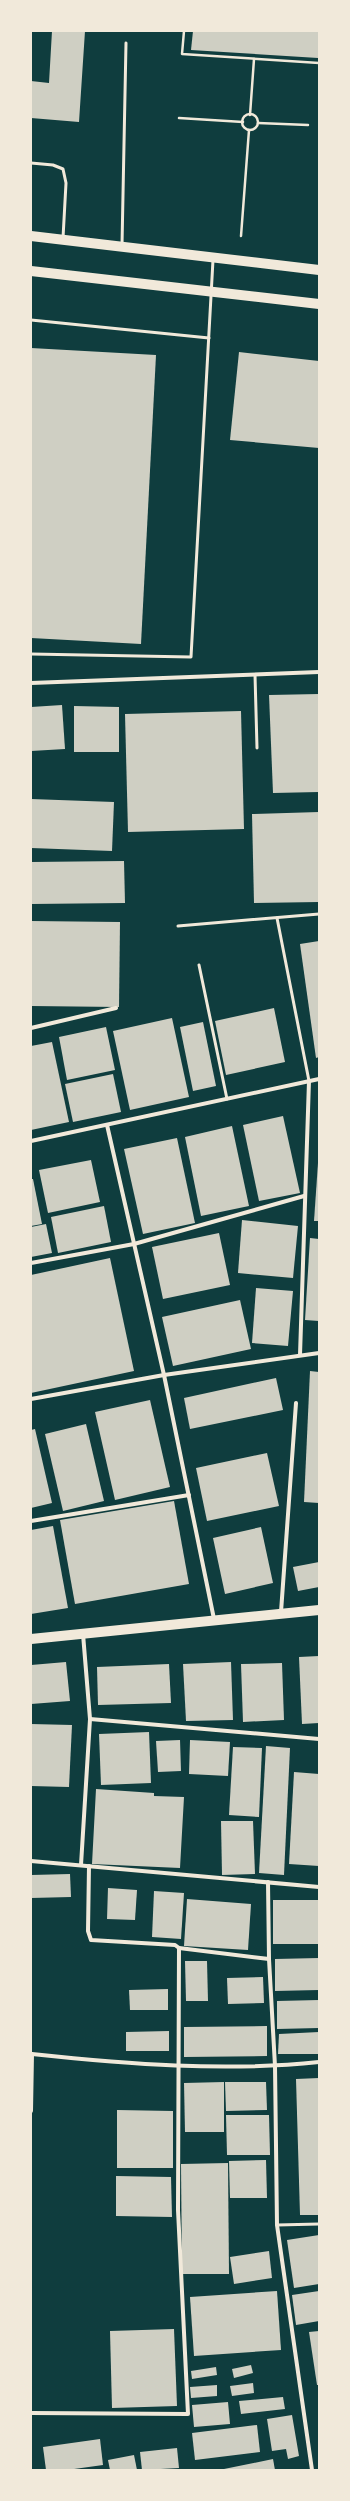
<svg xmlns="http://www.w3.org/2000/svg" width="350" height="2501" font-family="'Crimson Pro',serif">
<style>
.building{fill:#cfcfc3}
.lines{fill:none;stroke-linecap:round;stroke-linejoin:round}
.path{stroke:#f1e9da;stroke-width:2.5}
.service{stroke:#f1e9da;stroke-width:3}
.minor{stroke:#f1e9da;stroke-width:4}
.primary{stroke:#f1e9da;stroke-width:10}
</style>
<rect width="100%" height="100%" fill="#0f3d3e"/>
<!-- building -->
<g class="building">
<polygon points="52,31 85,31 79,122 31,118 31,81 49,83"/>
<polygon points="193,31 319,31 318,58 191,50"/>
<polygon points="31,348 156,355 141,644 31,638"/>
<polygon points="239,352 319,361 319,448 230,440"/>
<polygon points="319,694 319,792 273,793 269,695"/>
<polygon points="62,705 65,749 31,751 31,707"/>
<polygon points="74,706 119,707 119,752 74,752"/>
<polygon points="241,711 244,829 128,832 125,714"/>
<polygon points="31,799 114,802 112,851 31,848"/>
<polygon points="319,812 319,902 254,903 252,814"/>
<polygon points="124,861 125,903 31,904 31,862"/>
<polygon points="31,921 120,922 119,1007 31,1006"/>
<polygon points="319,941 319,1057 316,1058 300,944"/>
<polygon points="274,1008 285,1062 226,1075 215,1021"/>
<polygon points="172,1018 189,1097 130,1110 113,1031"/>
<polygon points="203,1022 216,1086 193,1091 180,1027"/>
<polygon points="106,1027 115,1070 67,1080 59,1037"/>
<polygon points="52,1042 69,1122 31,1130 31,1046"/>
<polygon points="113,1074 121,1112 73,1122 65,1084"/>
<polygon points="283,1116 300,1193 259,1201 243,1125"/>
<polygon points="232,1126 249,1206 201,1216 185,1137"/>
<polygon points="177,1138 195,1223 143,1234 124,1149"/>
<polygon points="91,1160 100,1202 48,1213 39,1170"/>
<polygon points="318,1163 319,1163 319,1221 314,1221"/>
<polygon points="31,1179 33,1179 42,1224 31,1226"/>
<polygon points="104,1206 111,1242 58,1253 51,1217"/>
<polygon points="242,1220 298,1226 293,1278 238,1273"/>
<polygon points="46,1224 52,1253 31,1257 31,1227"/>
<polygon points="219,1233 230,1285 163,1299 152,1247"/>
<polygon points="310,1238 319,1239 319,1321 305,1320"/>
<polygon points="110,1258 134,1371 31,1393 31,1275"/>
<polygon points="256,1288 293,1291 288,1346 252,1343"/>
<polygon points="240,1300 251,1349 173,1366 162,1317"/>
<polygon points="310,1371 319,1372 319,1503 304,1502"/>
<polygon points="276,1378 283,1410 190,1429 184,1398"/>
<polygon points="150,1400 170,1487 115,1500 95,1412"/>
<polygon points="86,1424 104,1501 63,1511 45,1434"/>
<polygon points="35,1429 52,1503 31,1508 31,1430"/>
<polygon points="267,1453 279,1506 207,1521 196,1468"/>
<polygon points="174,1501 189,1584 75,1604 60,1520"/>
<polygon points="53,1526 68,1608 31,1614 31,1530"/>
<polygon points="261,1527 273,1583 225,1594 213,1538"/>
<polygon points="319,1562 319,1587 298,1591 293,1567"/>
<polygon points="319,1656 319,1723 302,1724 299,1657"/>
<polygon points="66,1662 70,1701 31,1704 31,1665"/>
<polygon points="231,1662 233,1720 186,1721 183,1664"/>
<polygon points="282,1663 284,1720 243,1722 241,1664"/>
<polygon points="169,1664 171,1703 98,1705 97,1667"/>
<polygon points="31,1724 72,1725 69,1787 31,1786"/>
<polygon points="149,1732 151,1783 101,1785 99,1734"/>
<polygon points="180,1740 181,1771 158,1772 156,1741"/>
<polygon points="190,1740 230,1742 228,1776 189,1774"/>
<polygon points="266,1746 290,1748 284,1875 259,1873"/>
<polygon points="233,1747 262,1748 259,1817 229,1815"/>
<polygon points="294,1772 319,1774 319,1866 289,1864"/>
<polygon points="96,1789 154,1793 154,1796 184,1797 180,1868 92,1864"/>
<polygon points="221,1821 253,1821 255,1874 222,1875"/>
<polygon points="70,1874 71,1897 31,1898 31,1875"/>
<polygon points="108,1888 137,1890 135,1920 107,1919"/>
<polygon points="154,1891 184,1893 181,1939 152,1937"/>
<polygon points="187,1899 251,1904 248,1950 184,1946"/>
<rect x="273" y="1900" width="46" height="44"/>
<polygon points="319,1958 319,1990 275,1991 275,1959"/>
<polygon points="185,1961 207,1961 208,2001 186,2001"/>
<polygon points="263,1977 264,2003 228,2004 227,1978"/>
<polygon points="168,1989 168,2010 130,2010 129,1990"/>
<polygon points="319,2000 319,2028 277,2029 277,2001"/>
<polygon points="267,2026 267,2056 184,2057 184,2027"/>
<polygon points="169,2031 169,2051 126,2051 126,2032"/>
<polygon points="319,2032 319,2054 278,2054 279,2034"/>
<polygon points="319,2078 319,2215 300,2215 296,2079"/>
<polygon points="224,2082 224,2132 185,2132 184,2083"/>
<polygon points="225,2082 266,2082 267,2110 226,2111"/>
<polygon points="117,2110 173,2111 173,2168 117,2168"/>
<polygon points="226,2115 269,2115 270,2155 227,2155"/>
<polygon points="266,2160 267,2198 230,2198 229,2161"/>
<polygon points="228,2163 229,2274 182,2274 181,2164"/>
<polygon points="116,2176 171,2177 172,2217 116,2216"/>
<polygon points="319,2235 319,2284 294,2288 287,2240"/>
<polygon points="269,2251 272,2278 234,2284 230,2257"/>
<polygon points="277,2291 281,2350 194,2356 190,2297"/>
<polygon points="319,2291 319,2321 296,2325 292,2295"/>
<polygon points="174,2329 177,2406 112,2408 110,2331"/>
<polygon points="319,2331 319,2385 317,2385 309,2332"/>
<polygon points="251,2365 253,2373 234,2378 232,2369"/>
<polygon points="216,2367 217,2375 192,2379 191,2371"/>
<polygon points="253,2383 254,2393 232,2396 230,2386"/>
<polygon points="217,2385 217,2396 191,2398 190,2387"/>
<polygon points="283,2397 285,2409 241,2414 239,2401"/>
<polygon points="228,2402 230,2424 194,2427 192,2405"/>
<polygon points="292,2415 299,2456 288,2459 286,2449 272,2451 267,2419"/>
<polygon points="257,2425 260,2452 195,2460 192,2433"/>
<polygon points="100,2439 103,2465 67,2470 46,2470 43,2447"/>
<polygon points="177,2448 179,2468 142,2470 140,2452"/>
<polygon points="134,2455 137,2470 110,2470 108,2460"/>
<polygon points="273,2459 275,2470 224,2470 224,2469"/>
</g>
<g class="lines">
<!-- path -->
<g class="path">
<polyline points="184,31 182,54 319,63"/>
<circle cx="250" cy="122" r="8"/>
<polyline points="250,115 254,59"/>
<polyline points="179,118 243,122"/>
<polyline points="258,123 308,125"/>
<polyline points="241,236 249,130"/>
</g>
<!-- service -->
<g class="service">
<polyline points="31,163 53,165 63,169 66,183 63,238"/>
<polyline points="122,245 126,43"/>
<polyline points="31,320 209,338"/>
<polyline points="31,654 191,657 213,260"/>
<polyline points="255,675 257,748"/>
<polyline points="277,918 309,1081"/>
<polyline points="178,926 319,914"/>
<polyline points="199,965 227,1099"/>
<polyline points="277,2225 319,2224"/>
</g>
<!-- minor -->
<g class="minor">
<polyline points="31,683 319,672"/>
<polyline points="31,1028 116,1008"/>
<polyline points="107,1125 164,1375 214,1619"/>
<polyline points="31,1141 319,1079"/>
<polyline points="31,1263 134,1244 304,1196"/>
<polyline points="300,1355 309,1081"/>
<polyline points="31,1399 164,1375 319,1353"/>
<polyline points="31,1521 189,1495"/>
<polyline points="281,1612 296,1403"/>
<polyline points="90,1719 319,1739"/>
<polyline points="31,1861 319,1887"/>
<polyline points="81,1865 90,1719 83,1634"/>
<polyline points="268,1882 269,1959 275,2066 277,2225 312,2470"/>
<polyline points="179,1948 269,1959"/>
<path d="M31,2111l1,-57c95,10 192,18 287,8"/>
<polyline points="31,2413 188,2414 178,2210 179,1948 175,1945 91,1940 88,1931 89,1866"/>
</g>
<!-- primary -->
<g class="primary">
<polyline points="31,236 319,270"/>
<polyline points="31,271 319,304"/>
<polyline points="31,1639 319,1610"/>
</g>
</g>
<!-- border -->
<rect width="350" height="2501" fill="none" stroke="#f1e9da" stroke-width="64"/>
</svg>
